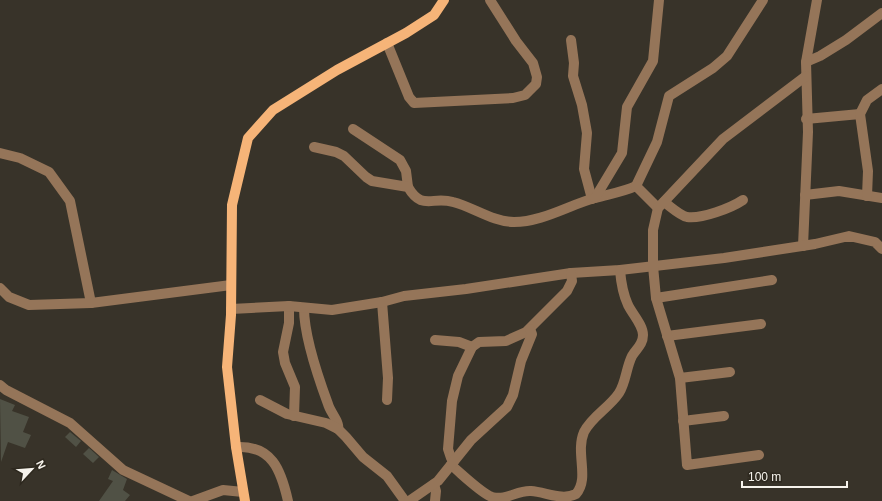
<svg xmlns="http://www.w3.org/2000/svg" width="882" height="501" font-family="Helvetica,sans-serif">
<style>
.building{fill:#505145}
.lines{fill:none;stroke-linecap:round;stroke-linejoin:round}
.minor{stroke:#957559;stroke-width:10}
.major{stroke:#f6b478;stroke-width:10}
</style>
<rect width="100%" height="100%" fill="#383329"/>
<!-- building -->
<g class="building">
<polygon points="0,399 15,405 12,411 29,417 23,432 31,435 25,448 8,442 1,462"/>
<polygon points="70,432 81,441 76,447 65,437"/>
<polygon points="89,448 99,457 93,463 83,454"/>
<polygon points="112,470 127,479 123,490 130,495 125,501 99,501 113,481 108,479"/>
</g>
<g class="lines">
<!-- minor -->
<g class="minor">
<polyline points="571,40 574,63 573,76 582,105 587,133 584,169 592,199"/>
<polyline points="387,43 409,97 414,103 513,98 525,95 536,84 537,77 533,63 516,41 490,0"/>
<polyline points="806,62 820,56 846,40 882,13"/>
<polyline points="806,119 860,114"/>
<polyline points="353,129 400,160 406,171 408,187"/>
<path d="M314,147l22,5 8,4 22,21 6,4 36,6c14,24 24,9 45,15 20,5 40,20 61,20 28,0 55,-17 81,-24 14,-4 28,-6 41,-12"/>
<polyline points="0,153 20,158 49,172 70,201 91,303"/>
<polyline points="805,195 839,191 882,198"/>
<polyline points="867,196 868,171 860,114 867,100 882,89"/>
<polyline points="595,198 622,153 627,107 653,61 659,0"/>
<path d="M664,202c6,4 15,13 23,15 15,2 44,-9 56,-17"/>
<polyline points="658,208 636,186 657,142 669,96 713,68 727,56 763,0"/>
<polyline points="803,246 808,132 806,62 817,0"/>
<polyline points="0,288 9,297 29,305 91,303 231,285"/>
<polyline points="656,298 772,280"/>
<polyline points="382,302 388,378 387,400"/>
<polyline points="289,306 289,323 283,352 285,363 295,387 294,416"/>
<path d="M304,308c0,28 14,69 24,96 2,8 12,18 10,25"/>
<polyline points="231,309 289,306 332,310 382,302 404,296 466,289 571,273 620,270 724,258 815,244 849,236 875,242 882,249"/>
<polyline points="667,336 761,324"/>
<polyline points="435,340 459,342 472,347"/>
<polyline points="680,378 730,372"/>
<polyline points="0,385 6,390 70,423 123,470 189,501"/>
<polyline points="260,400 287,414 326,423 338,429 346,437 363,457 387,476 405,501"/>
<polyline points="683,421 724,416"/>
<path d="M236,447c36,-2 45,23 52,54"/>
<polyline points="759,455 687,465 680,378 656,298 653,266 653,230 658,208 723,139 806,76"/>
<polyline points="454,461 451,458 448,449 452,401 458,376 472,347 479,342 506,341 526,332 567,291 572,281 571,273"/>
<path d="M451,465c11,9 30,28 41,32 15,4 25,-7 39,-6 15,1 31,10 45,3 14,-16 -1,-41 8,-62 8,-16 25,-24 35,-39 7,-11 7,-25 13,-37 4,-7 11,-11 11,-21 0,-10 -10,-20 -15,-30 -5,-11 -7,-22 -8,-35"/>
<polyline points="434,484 436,491 435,501"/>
<polyline points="193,501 223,490 243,492"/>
<polyline points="409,501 438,481 471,440 507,407 513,395 521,361 532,334 530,329"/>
</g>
<!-- major -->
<polyline class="major" points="245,501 236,447 227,367 231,315 232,205 248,138 273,110 337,70 406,33 434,15 444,0"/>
</g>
<!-- north arrow -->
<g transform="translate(32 469) rotate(64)" stroke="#2e291f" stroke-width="3" paint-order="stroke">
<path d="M0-3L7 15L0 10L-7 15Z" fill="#f6f3ec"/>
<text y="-6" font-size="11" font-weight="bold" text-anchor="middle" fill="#f6f3ec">N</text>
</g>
<!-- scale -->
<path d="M742 481v6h105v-6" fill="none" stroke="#f6f3ec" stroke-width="2"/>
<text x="748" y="481" font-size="12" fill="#f6f3ec" stroke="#2e291f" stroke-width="3" paint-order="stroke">100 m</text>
</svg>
